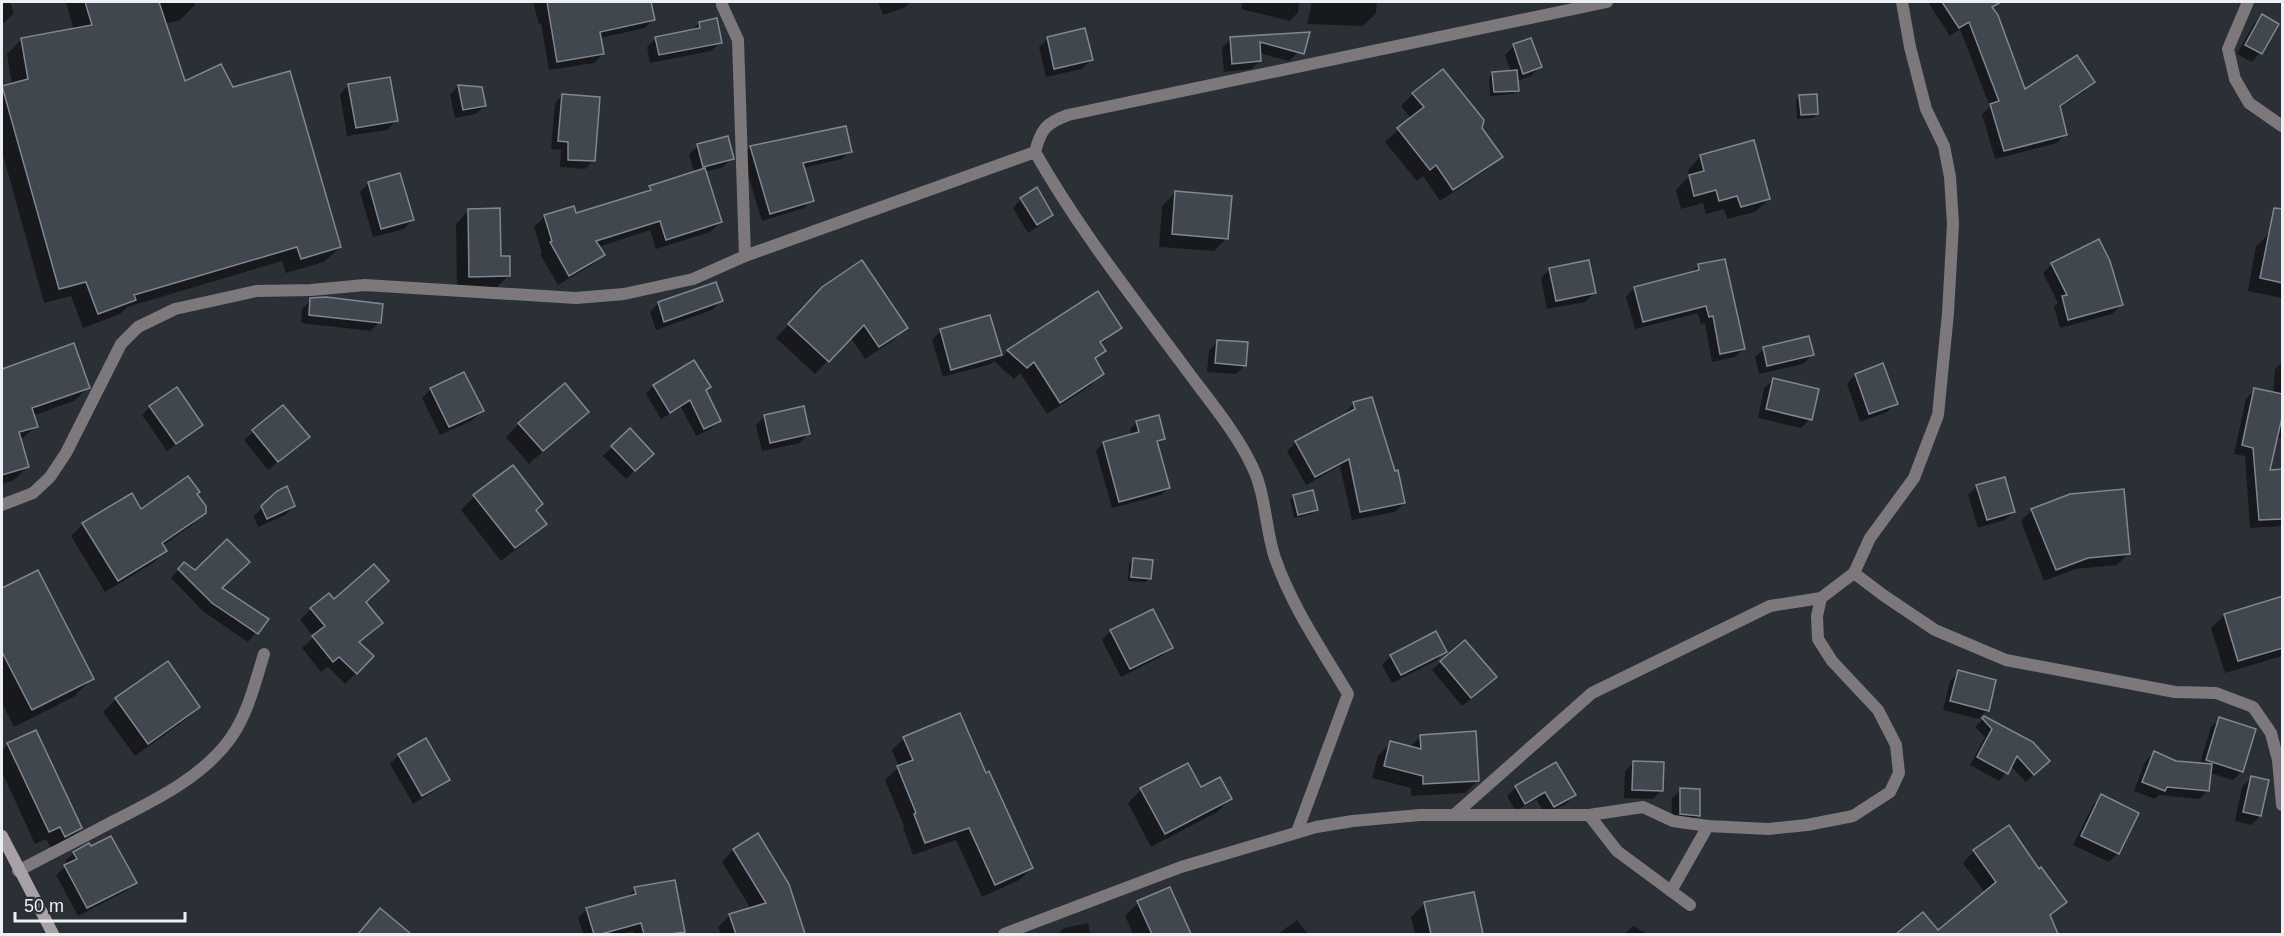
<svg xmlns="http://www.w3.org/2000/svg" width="2284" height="936" font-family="Arial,sans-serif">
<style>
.shadow{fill:#0007}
.building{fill:#41474e;stroke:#818790;stroke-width:1.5}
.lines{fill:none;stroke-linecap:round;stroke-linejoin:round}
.minor{stroke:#7d787b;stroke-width:12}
.secondary{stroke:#a8a1a6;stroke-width:12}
</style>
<rect width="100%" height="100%" fill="#2b3037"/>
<!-- shadow -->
<g class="shadow">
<polygon points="2,2 10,2 14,13 2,25"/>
<polygon points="66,2 194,2 195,5 180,20 165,24 184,83 232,89 340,247 324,262 286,273 282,261 127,307 120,314 83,328 71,296 44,303 2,151 2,89 12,85 7,54 22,39 74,30"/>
<polygon points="533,2 649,2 653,19 645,28 600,38 603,54 594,63 549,70 541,23 539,24"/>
<polygon points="878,2 911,2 904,8 883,15"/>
<polygon points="1243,2 1299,2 1298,12 1290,21 1241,9"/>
<polygon points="1312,2 1377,2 1376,13 1363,26 1307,24"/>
<polygon points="1928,2 1987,2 1996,16 2025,91 2093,82 2085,91 2059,108 2065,134 2057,143 1995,159 1982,114 1990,107 1960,29 1950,36"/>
<polygon points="2262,16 2277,24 2260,53 2252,62 2237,54 2253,25"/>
<polygon points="699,23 720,42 711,51 650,63 647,47 656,39 691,32"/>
<polygon points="1298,34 1298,52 1289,61 1259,53 1260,61 1251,69 1224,72 1222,48 1230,39"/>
<polygon points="1048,39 1091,60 1082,69 1046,77 1039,47"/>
<polygon points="1514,46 1540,67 1531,76 1517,81 1517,90 1513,94 1490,96 1489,77 1493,73 1511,72 1505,55"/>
<polygon points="349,85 396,121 387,130 347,136 340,94"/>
<polygon points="458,86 485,105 476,114 455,118 450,95"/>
<polygon points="1413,94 1481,129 1501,156 1488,169 1440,201 1423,176 1417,181 1385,142 1411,118 1401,106"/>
<polygon points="563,95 593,161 585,169 560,167 561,150 551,149 555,103"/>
<polygon points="1800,96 1817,114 1813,118 1797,119 1796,100"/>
<polygon points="698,146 732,158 723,167 705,172 721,222 710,232 656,249 650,230 598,247 603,255 592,265 558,285 540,254 542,253 534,227 545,216 575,215 644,194 650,187 694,172 689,154"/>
<polygon points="750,147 850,151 842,159 803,168 812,200 804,208 762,221 742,155"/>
<polygon points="1701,156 1769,199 1755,212 1727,219 1724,209 1706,214 1703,203 1681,209 1676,190 1689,176 1688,170"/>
<polygon points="369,183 412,220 404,229 373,237 360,192"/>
<polygon points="1176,192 1227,238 1214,251 1159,247 1162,206"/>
<polygon points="1021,199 1052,215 1043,223 1028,233 1013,208"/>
<polygon points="469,210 508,276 495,289 457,290 456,224"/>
<polygon points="2270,233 2282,235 2282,298 2248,291 2256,246"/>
<polygon points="2098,241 2121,305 2112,314 2060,328 2054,306 2058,303 2043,273 2051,265"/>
<polygon points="1698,266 1744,349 1735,357 1712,362 1705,323 1701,324 1698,313 1635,329 1626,297 1634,288 1690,274"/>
<polygon points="1550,269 1594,293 1585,302 1547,309 1541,278"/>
<polygon points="715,284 721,301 712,310 656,330 650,312 658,304"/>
<polygon points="311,300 379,322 371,331 301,323 302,309"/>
<polygon points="809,302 906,328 892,341 865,359 850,337 815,374 776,338"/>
<polygon points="989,317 1001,358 1008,351 1120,328 1100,345 1104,351 1094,360 1102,374 1090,386 1047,414 1020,373 1014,379 994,361 991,364 943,377 932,340 941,331"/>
<polygon points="1218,342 1245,365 1236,374 1207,372 1209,350"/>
<polygon points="73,345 88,388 74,401 32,416 36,427 19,441 27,467 14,480 2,484 2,370"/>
<polygon points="1764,349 1812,355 1803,364 1759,374 1755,357"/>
<polygon points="694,362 719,421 711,429 696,436 681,407 661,419 646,394 653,386"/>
<polygon points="2282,362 2282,439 2276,437 2268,472 2282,471 2282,526 2250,528 2245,456 2234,454 2246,399 2254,390 2273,394 2275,369"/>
<polygon points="1882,365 1896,403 1887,412 1860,422 1847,384 1855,375"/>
<polygon points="1773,380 1810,419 1801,428 1758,418 1764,388"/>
<polygon points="431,389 482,411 473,420 440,435 422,398"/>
<polygon points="1371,398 1404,503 1395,512 1352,520 1340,466 1306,485 1287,451 1296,442 1345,415 1345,413 1353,404"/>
<polygon points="150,407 202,425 167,451 142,415"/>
<polygon points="283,407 308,437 268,470 244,440"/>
<polygon points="587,412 529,464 506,437 519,424"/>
<polygon points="765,416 808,434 800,443 762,451 756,425"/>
<polygon points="1137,422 1163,438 1156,445 1168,488 1161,495 1112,508 1096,451 1103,443 1131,436 1130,429"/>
<polygon points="630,430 652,454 626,479 603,456"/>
<polygon points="512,467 534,510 545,524 532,537 501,561 461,510 474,497"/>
<polygon points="1977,486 2014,512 2005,520 1978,528 1968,495"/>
<polygon points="278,492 294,506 285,515 258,527 254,516"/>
<polygon points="196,494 204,512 192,525 162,546 165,551 153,563 105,592 71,536 83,524 141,511"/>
<polygon points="1294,496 1316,510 1312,514 1294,518 1290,500"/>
<polygon points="2032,510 2129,553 2117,565 2075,569 2044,581 2021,521"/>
<polygon points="1134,560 1150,578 1146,582 1128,581 1129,564"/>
<polygon points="184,564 266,619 248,642 204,612 171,578"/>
<polygon points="37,572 92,678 75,696 14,727 2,703 2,589"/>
<polygon points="2282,598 2282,656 2225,673 2211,628 2225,615"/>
<polygon points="334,601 365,602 381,623 358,643 372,656 345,684 328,667 321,672 302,648 314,637 300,620 311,609"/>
<polygon points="1111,631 1171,648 1162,656 1121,677 1102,640"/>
<polygon points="1445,651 1437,660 1392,683 1382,665 1391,656"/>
<polygon points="1441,662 1486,686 1462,706 1432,670"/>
<polygon points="1959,672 1987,710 1978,719 1943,710 1950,681"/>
<polygon points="116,699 198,707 185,720 135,756 103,712"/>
<polygon points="1984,718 2040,769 2026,782 2011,766 1999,781 1970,765 1985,737 1975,727"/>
<polygon points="2220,719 2242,771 2233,780 2210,773 2208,790 2199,799 2159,795 2155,799 2134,791 2145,762 2154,753 2176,762 2200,764 2211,727"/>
<polygon points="1421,736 1478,780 1465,793 1411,796 1411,788 1372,778 1378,756 1391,743 1409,748"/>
<polygon points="904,738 985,775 1032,868 1019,880 982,897 956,840 913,855 903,827 904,826 885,780 899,767 892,750"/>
<polygon points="8,744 81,828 67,841 52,849 46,839 35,844 2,772 2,751"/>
<polygon points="399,755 448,780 439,788 413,804 390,764"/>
<polygon points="1634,762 1661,790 1653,799 1624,798 1625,771"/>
<polygon points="2251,778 2260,816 2251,825 2235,821 2242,787"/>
<polygon points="1516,787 1574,795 1566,804 1545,814 1536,799 1516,811 1507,796"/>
<polygon points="1201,789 1230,799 1217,812 1151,847 1128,803 1141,790"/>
<polygon points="1681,790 1698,790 1698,816 1689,825 1671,822 1672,798"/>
<polygon points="2102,796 2137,813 2117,854 2109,862 2073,845 2093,805"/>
<polygon points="757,835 788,885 803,934 721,934 718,927 730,915 751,909 722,862 733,850"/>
<polygon points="90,848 135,882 126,891 78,916 56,875 67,865 65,861 74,853"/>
<polygon points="1974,851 2039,871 2065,902 2049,917 2057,934 1898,934 1923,914 1938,932 1985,893 1963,863"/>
<polygon points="635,889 684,931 680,934 633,934 633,931 620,934 583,934 578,918 587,909 626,898"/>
<polygon points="1169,889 1190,934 1133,934 1125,916 1138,903"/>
<polygon points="1473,893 1482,934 1415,934 1411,917 1424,904"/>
<polygon points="380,910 409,934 358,934"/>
<polygon points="1297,920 1308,934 1278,934"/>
<polygon points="1088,923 1090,934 1058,934 1064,928"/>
<polygon points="1633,926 1648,934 1625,934"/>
</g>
<!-- building -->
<g class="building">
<polygon points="85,2 159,2 185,81 221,64 233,87 290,71 341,247 301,259 297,247 134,295 136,300 98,314 86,282 59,289 2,86 28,79 21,38 92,25"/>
<polygon points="547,2 651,2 655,20 600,32 604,54 557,62"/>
<polygon points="1942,2 2001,2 1992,7 1998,15 2025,89 2077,55 2095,82 2060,106 2067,135 2004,151 1990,104 1999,101 1969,22 1959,28"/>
<polygon points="2262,14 2279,24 2262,54 2245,45"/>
<polygon points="717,18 722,43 659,55 655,37 700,28 699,22"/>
<polygon points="1085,28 1093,60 1054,69 1047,37"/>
<polygon points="1310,32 1304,54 1260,42 1261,61 1232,64 1230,37"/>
<polygon points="1531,38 1542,67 1523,74 1513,44"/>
<polygon points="1443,69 1484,120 1482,128 1503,157 1453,190 1436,165 1430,170 1397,128 1424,107 1412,93"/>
<polygon points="1517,70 1519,91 1494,92 1492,72"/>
<polygon points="390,77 398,121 356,128 348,84"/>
<polygon points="458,85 482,87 486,106 463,110"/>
<polygon points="562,94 600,97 595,161 568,160 568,142 558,141"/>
<polygon points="1817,94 1818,114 1801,115 1799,95"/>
<polygon points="846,126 852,152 803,163 814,201 770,214 750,146"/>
<polygon points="728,136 734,159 703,167 697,144"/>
<polygon points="1754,140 1770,199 1741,207 1737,196 1719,201 1716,190 1694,196 1689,175 1704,171 1700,155"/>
<polygon points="705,168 722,222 666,240 660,221 596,241 605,255 569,276 550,242 552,241 544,215 574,206 576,213 651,190 649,186"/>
<polygon points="400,173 414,220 381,229 368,182"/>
<polygon points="1037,187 1053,215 1037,225 1020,198"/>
<polygon points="1175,191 1232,196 1228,239 1172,234"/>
<polygon points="500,208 501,256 510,256 510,276 469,277 468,209"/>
<polygon points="2274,208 2283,209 2283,283 2260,278"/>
<polygon points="2099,239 2110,261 2123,305 2068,320 2062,296 2067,295 2051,263"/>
<polygon points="1725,259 1745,349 1720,354 1713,316 1709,317 1706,306 1643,322 1634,287 1699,270 1698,264"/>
<polygon points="862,260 908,328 879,347 864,325 829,362 788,324 822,287"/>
<polygon points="1589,260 1596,293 1556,301 1549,268"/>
<polygon points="716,282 723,301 664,322 658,302"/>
<polygon points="1098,291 1122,328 1100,342 1106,351 1095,358 1104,374 1060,403 1034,362 1027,368 1007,350"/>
<polygon points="326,297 383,304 381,323 309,315 310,298"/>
<polygon points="990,315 1002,355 951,370 940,329"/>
<polygon points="1809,336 1814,355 1767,366 1763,347"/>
<polygon points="1217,340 1248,342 1246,366 1215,363"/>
<polygon points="74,343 90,388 32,408 38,427 19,432 29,467 2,475 2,369"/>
<polygon points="694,360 711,387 706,390 721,421 704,429 690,400 670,413 653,385"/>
<polygon points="1883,363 1898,404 1869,414 1855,374"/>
<polygon points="464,372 484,411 449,427 430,388"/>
<polygon points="1773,378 1819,389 1812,420 1766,409"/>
<polygon points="565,383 589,412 543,451 518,423"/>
<polygon points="177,387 203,425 176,444 149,406"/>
<polygon points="2254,388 2283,394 2283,413 2270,470 2283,469 2283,519 2259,520 2253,448 2242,445"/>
<polygon points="1372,397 1395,471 1398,470 1405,503 1360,512 1349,459 1315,477 1295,441 1355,409 1353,402"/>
<polygon points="283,405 310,437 278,462 252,430"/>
<polygon points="804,406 810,434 770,443 764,415"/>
<polygon points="1159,415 1165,439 1157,441 1170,488 1119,502 1103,442 1139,432 1136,421"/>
<polygon points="630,428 654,454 635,471 611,446"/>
<polygon points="513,465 543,504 536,510 547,524 515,548 473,495"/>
<polygon points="188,476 200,492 197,494 206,506 206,513 162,543 167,551 118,581 82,523 132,493 141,509"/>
<polygon points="2005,477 2015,512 1987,520 1976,485"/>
<polygon points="287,486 295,506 267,519 261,506 277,491"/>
<polygon points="2124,489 2130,554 2088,558 2056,570 2031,509 2070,494"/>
<polygon points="1313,490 1318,510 1298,515 1293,495"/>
<polygon points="227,539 250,562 222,588 269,619 258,634 212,603 178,569 184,562 195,570"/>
<polygon points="1133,558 1153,560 1151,579 1131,577"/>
<polygon points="374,564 389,581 366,602 383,623 359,642 374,656 357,674 339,657 333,662 312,636 325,626 310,608 329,593 334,599"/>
<polygon points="38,570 94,679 32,710 2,652 2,588"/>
<polygon points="2283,596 2283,648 2238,661 2224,614"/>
<polygon points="1153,609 1173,648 1130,669 1110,630"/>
<polygon points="1436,631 1447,652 1401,675 1390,655"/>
<polygon points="1465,640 1497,677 1471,698 1440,661"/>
<polygon points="168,661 200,707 148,744 115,698"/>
<polygon points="1958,670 1996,680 1989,711 1950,701"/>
<polygon points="960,713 986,773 989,771 1033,868 995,885 969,828 925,843 914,814 916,813 897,766 913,760 903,737"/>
<polygon points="1984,716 2033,742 2050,761 2034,775 2017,756 2008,774 1977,757 1992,729 1982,718"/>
<polygon points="2219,717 2256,729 2243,772 2206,760"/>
<polygon points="36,730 82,828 65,837 60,827 49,832 7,743"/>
<polygon points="1476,731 1479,781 1423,784 1423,776 1384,766 1390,741 1421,749 1420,735"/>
<polygon points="426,738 450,780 422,796 398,754"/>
<polygon points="2154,751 2176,761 2212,764 2209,791 2167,787 2165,791 2142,782"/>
<polygon points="1633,761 1664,762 1663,791 1632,790"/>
<polygon points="1556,762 1576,795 1554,807 1545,792 1525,804 1515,786"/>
<polygon points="1188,763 1201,787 1220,777 1232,799 1165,834 1140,788"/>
<polygon points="2251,776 2269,780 2261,816 2243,812"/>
<polygon points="1680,788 1700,789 1700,816 1680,814"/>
<polygon points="2101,794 2139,813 2119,854 2081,836"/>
<polygon points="2009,825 2039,869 2041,867 2067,902 2050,915 2058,934 1896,934 1923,912 1938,930 1996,882 1973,850"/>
<polygon points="758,833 789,884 805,934 736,934 729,914 766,903 733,849"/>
<polygon points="111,836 137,883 87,908 64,865 77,859 73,852 89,843 91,846"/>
<polygon points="675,880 685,932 670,934 644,934 641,923 601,934 594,934 586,908 636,894 634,887"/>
<polygon points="1170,887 1191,934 1152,934 1137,901"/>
<polygon points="1474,892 1483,934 1431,934 1424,902"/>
<polygon points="380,908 411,934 358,934"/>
</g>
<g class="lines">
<!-- minor -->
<g class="minor">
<polyline points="722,2 722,5 738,40 745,256"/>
<polyline points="1902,2 1910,47 1926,109 1944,146 1950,177 1953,224 1948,313 1938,415 1914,478 1870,538 1854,573 1883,595 1935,630 2006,660 2175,692 2216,693 2253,707 2271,733 2278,760 2282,805"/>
<polyline points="2248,2 2228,49 2235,79 2249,103 2282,126"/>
<path d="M1035,152c43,76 96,143 148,213 23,32 52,65 69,101 14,28 13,62 23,92 17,49 47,92 73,136l-51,138"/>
<path d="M2,505l31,-12 17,-16 16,-24 55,-109 17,-17 37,-18 81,-18 55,-1 54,-5 211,13 48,-4 69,-15 52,-23 290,-104c6,-23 11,-29 33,-37l539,-113"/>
<polyline points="1454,815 1592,693 1770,606 1821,598"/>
<polyline points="1589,815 1643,807 1673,821 1708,826 1768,829 1807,825 1853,816 1890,792 1899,773 1896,745 1878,710 1832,661 1818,639 1817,616 1821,598 1854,573"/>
<path d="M18,871c30,-16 60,-31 90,-47 43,-22 93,-45 122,-85 18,-25 25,-56 34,-85"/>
<polyline points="1671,891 1708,826"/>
<polyline points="1004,934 1181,867 1316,827 1353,821 1420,815 1589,815 1617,851 1690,905"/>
</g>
<!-- secondary -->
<polyline class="secondary" points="2,836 53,934"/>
</g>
<!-- border -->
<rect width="2284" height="936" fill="none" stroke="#eceff4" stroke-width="6"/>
<!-- scale -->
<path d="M15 912v9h170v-9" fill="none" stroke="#eceff4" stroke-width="3"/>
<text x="24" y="912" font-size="18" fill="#eceff4" stroke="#2b3037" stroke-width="4.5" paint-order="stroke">50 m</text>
</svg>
